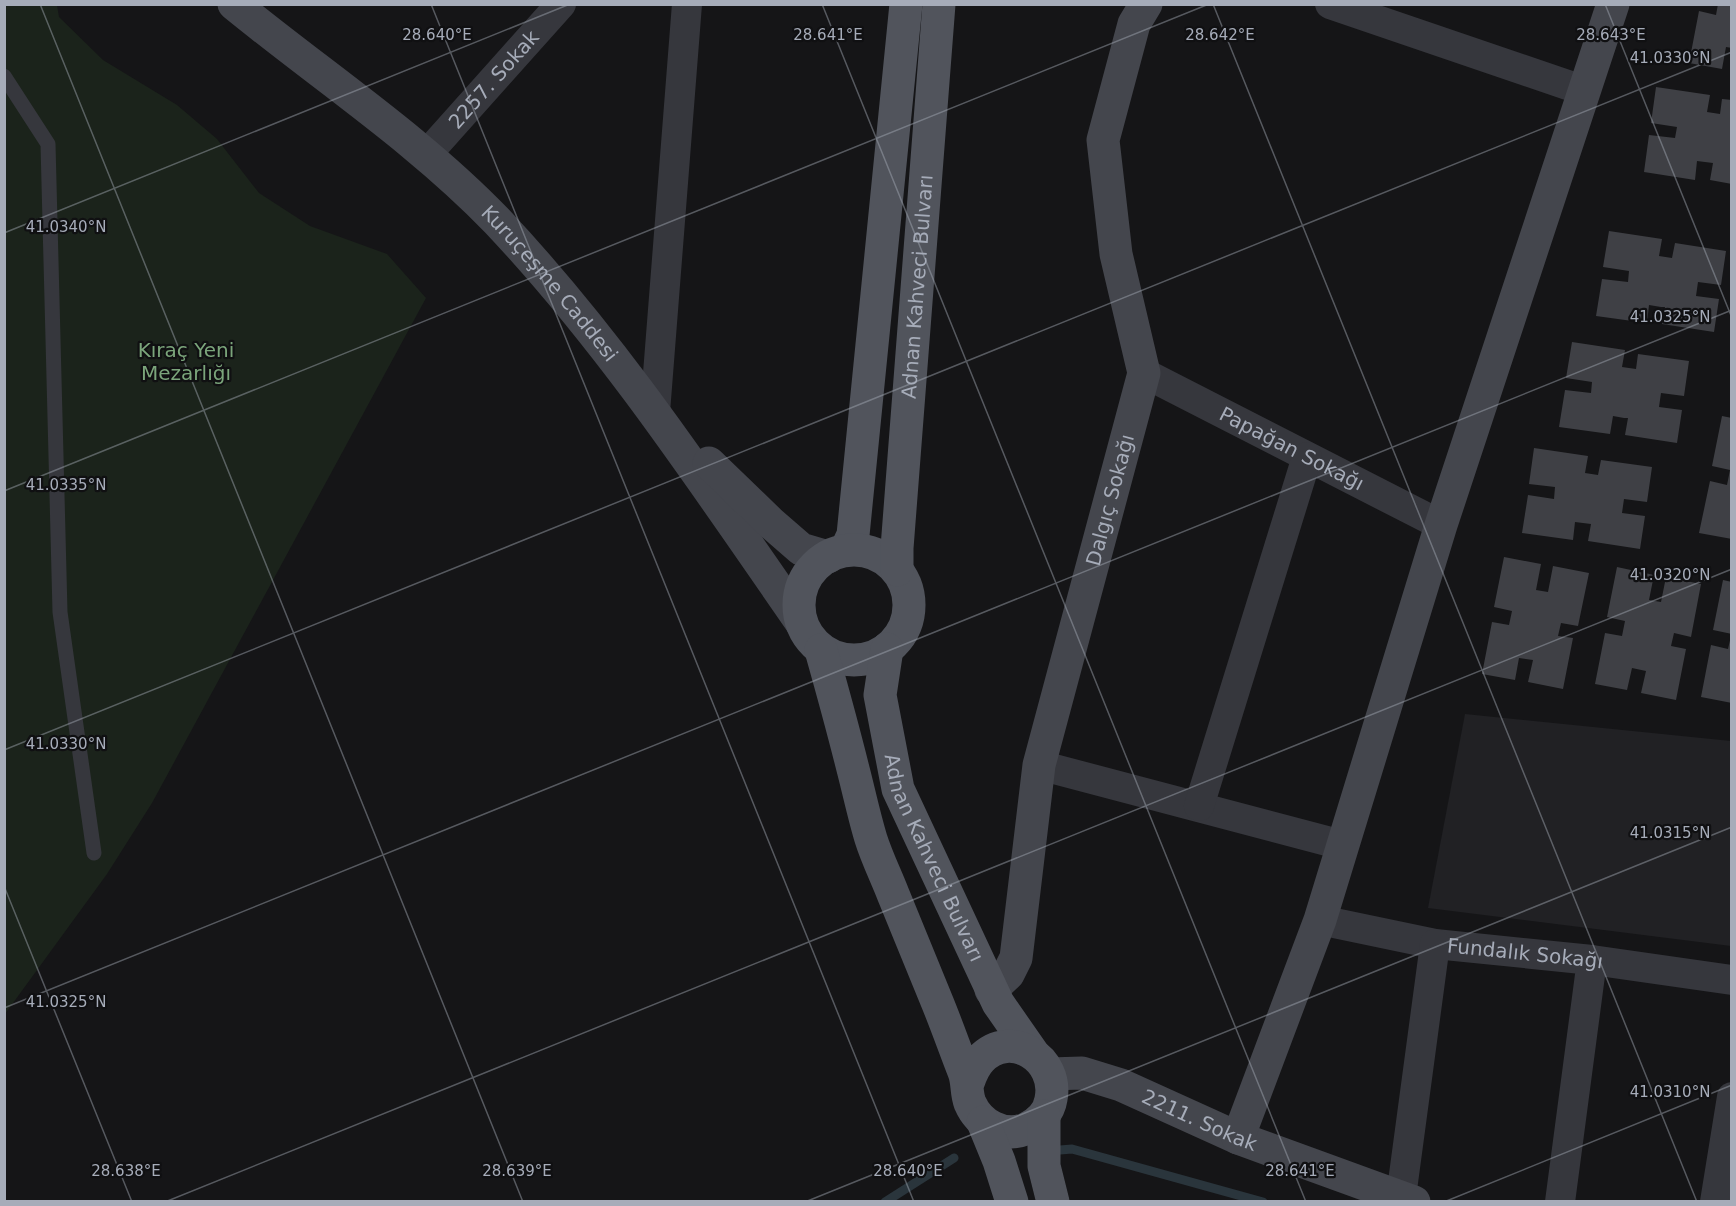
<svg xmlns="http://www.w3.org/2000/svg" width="1736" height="1206" font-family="'DejaVu Sans',sans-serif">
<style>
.built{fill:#212124}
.green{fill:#1b231b}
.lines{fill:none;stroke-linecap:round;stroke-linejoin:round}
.stream{stroke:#2a353c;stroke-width:9}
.building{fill:#3f4045}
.lane{stroke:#36373d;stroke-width:15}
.street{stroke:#36373d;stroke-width:30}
.secondary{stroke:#44464d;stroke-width:33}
.primary{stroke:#51545c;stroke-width:33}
.ticks{fill:none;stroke:#a6acb9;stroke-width:1.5;stroke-opacity:0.45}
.labels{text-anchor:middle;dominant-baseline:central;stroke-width:4.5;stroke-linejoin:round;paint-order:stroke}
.street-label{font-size:20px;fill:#a6acb9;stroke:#101012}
.park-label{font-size:20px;fill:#7ba57b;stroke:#101012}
.ticks-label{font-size:15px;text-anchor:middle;fill:#a6acb9;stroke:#101012;stroke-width:4.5;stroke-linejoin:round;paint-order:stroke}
</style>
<rect width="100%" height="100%" fill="#151517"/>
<!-- built -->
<polygon class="built" points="1465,714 1731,741 1731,946 1428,908"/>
<!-- green -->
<polygon class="green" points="5,5 57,5 59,17 103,60 177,105 217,139 259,193 310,226 387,254 426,298 152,803 107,874 5,1014"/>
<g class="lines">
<!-- stream -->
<g class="stream">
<polyline points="1048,1151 1072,1149 1263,1202"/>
<polyline points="885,1202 954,1158"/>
</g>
</g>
<!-- building -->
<g class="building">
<polygon points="1718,4 1732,4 1732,48 1726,47 1722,69 1689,63 1699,11 1716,15"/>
<polygon points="1656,87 1710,95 1707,112 1720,114 1722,99 1732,100 1732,184 1710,180 1713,163 1697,161 1695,180 1644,172 1649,135 1675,138 1677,127 1651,123"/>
<polygon points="1609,231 1662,239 1659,256 1672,258 1675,243 1726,251 1721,285 1698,282 1696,296 1719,299 1714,332 1662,324 1665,307 1661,307 1649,305 1647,323 1596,316 1602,279 1628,282 1629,271 1603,267"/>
<polygon points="1572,342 1625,350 1622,367 1636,369 1638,354 1689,361 1684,396 1661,393 1659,407 1682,410 1677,443 1625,435 1628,418 1624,418 1613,416 1610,434 1559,427 1565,390 1591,393 1592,382 1566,378"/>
<polygon points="1722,416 1732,418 1732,539 1699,533 1710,481 1727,485 1730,470 1712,466"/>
<polygon points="1534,448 1588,456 1585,473 1598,475 1601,460 1652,467 1647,502 1624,499 1622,513 1645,516 1640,549 1588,541 1591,524 1575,522 1573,540 1522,533 1528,495 1554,499 1555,487 1529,484"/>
<polygon points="1504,557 1541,564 1536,590 1548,592 1553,566 1589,573 1578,626 1561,623 1558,636 1573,638 1563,689 1528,682 1533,660 1519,658 1515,680 1482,674 1492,622 1509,625 1512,611 1494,607"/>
<polygon points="1617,567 1654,575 1649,600 1661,602 1666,577 1701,584 1691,637 1674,633 1671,646 1686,649 1676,700 1641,693 1646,671 1632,668 1627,690 1595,684 1605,633 1622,636 1625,621 1607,617"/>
<polygon points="1723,580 1732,582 1732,634 1713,630"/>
<polygon points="1731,636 1732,703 1701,697 1711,645 1728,649"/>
</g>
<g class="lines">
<!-- lane -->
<polyline class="lane" points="4,76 48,144 60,612 94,853"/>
<!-- street -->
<g class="street">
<polyline points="1330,4 1585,91"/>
<path id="s1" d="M427,154l134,-150"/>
<path id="s2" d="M1144,373l297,152"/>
<polyline points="655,412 687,4"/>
<polyline points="1039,765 1342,845"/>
<polyline points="1199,806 1307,457"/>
<path id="s3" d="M1320,920l115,24 157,16 140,20"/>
<polyline points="1401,1197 1435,944"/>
<polyline points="1560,1202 1592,960"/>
<polyline points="1715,1202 1732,1097"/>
</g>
<!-- secondary -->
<g class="secondary">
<path id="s4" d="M234,4c88,72 184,135 263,217 115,122 208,263 304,401"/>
<polyline points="709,463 771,523 801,549 828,557"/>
<path id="s5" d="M991,990l17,-16 8,-16 23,-193 105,-392 -28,-119 -13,-114 31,-116 12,-20"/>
<path id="s6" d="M1050,1074l32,-1 39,12 117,53 176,64"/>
<polyline points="1238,1138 1320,920 1441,525 1613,4"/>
</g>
<!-- primary -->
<g class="primary">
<polyline points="846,550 853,535 906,4"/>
<circle cx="854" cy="605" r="55"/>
<path id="s7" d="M897,570v-22l42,-544"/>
<path id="s8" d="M887,649l-7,46 18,94 100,214 34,49"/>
<path d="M821,650c11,39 22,79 32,119 6,23 11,47 18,70 6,19 15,37 22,55 15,37 30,73 45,110 9,22 17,45 26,68 4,10 2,21 6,31 9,21 33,35 56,26 12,-6 23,-16 25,-30 8,-40 -40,-71 -70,-40 -7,7 -10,15 -13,24"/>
<polyline points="1044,1116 1044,1166 1053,1202"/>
<polyline points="983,1122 999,1161 1012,1202"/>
</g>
</g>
<!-- ticks -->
<path class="ticks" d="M40,4l483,1198M431,4l483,1198M822,4l484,1198M1213,4l484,1198M1605,4l127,314M4,233l566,-229M4,491l1205,-487M4,750l1728,-698M4,886l128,316M4,1008l1728,-698M165,1202l1567,-633M805,1202l927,-375M1444,1202l288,-117"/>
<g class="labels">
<!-- street labels -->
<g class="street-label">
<text stroke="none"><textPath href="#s1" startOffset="100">2257. Sokak</textPath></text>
<text stroke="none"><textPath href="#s4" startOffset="423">Kuruçeşme Caddesi</textPath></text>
<text stroke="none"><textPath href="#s7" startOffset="284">Adnan Kahveci Bulvarı</textPath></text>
<text stroke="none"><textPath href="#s2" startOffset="166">Papağan Sokağı</textPath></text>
<text stroke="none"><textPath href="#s5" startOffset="510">Dalgıç Sokağı</textPath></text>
<text stroke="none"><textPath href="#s8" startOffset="219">Adnan Kahveci Bulvarı</textPath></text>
<text stroke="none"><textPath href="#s3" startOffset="208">Fundalık Sokağı</textPath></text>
<text stroke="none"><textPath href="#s6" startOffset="159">2211. Sokak</textPath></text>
</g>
<!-- park labels -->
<g class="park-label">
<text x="186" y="350">Kıraç Yeni<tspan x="186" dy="23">Mezarlığı</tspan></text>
</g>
</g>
<g class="ticks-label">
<text x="437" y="40">28.640°E</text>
<text x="828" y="40">28.641°E</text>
<text x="1220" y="40">28.642°E</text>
<text x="1611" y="40">28.643°E</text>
<text x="1670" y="63">41.0330°N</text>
<text x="66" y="232">41.0340°N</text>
<text x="1670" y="322">41.0325°N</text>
<text x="66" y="490">41.0335°N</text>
<text x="1670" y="580">41.0320°N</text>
<text x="66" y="749">41.0330°N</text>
<text x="1670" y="838">41.0315°N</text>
<text x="66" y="1007">41.0325°N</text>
<text x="1670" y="1097">41.0310°N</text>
<text x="126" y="1176">28.638°E</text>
<text x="517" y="1176">28.639°E</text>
<text x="908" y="1176">28.640°E</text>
<text x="1300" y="1176">28.641°E</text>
</g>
<!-- border -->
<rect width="1736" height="1206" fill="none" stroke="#a6acb9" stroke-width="12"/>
</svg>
